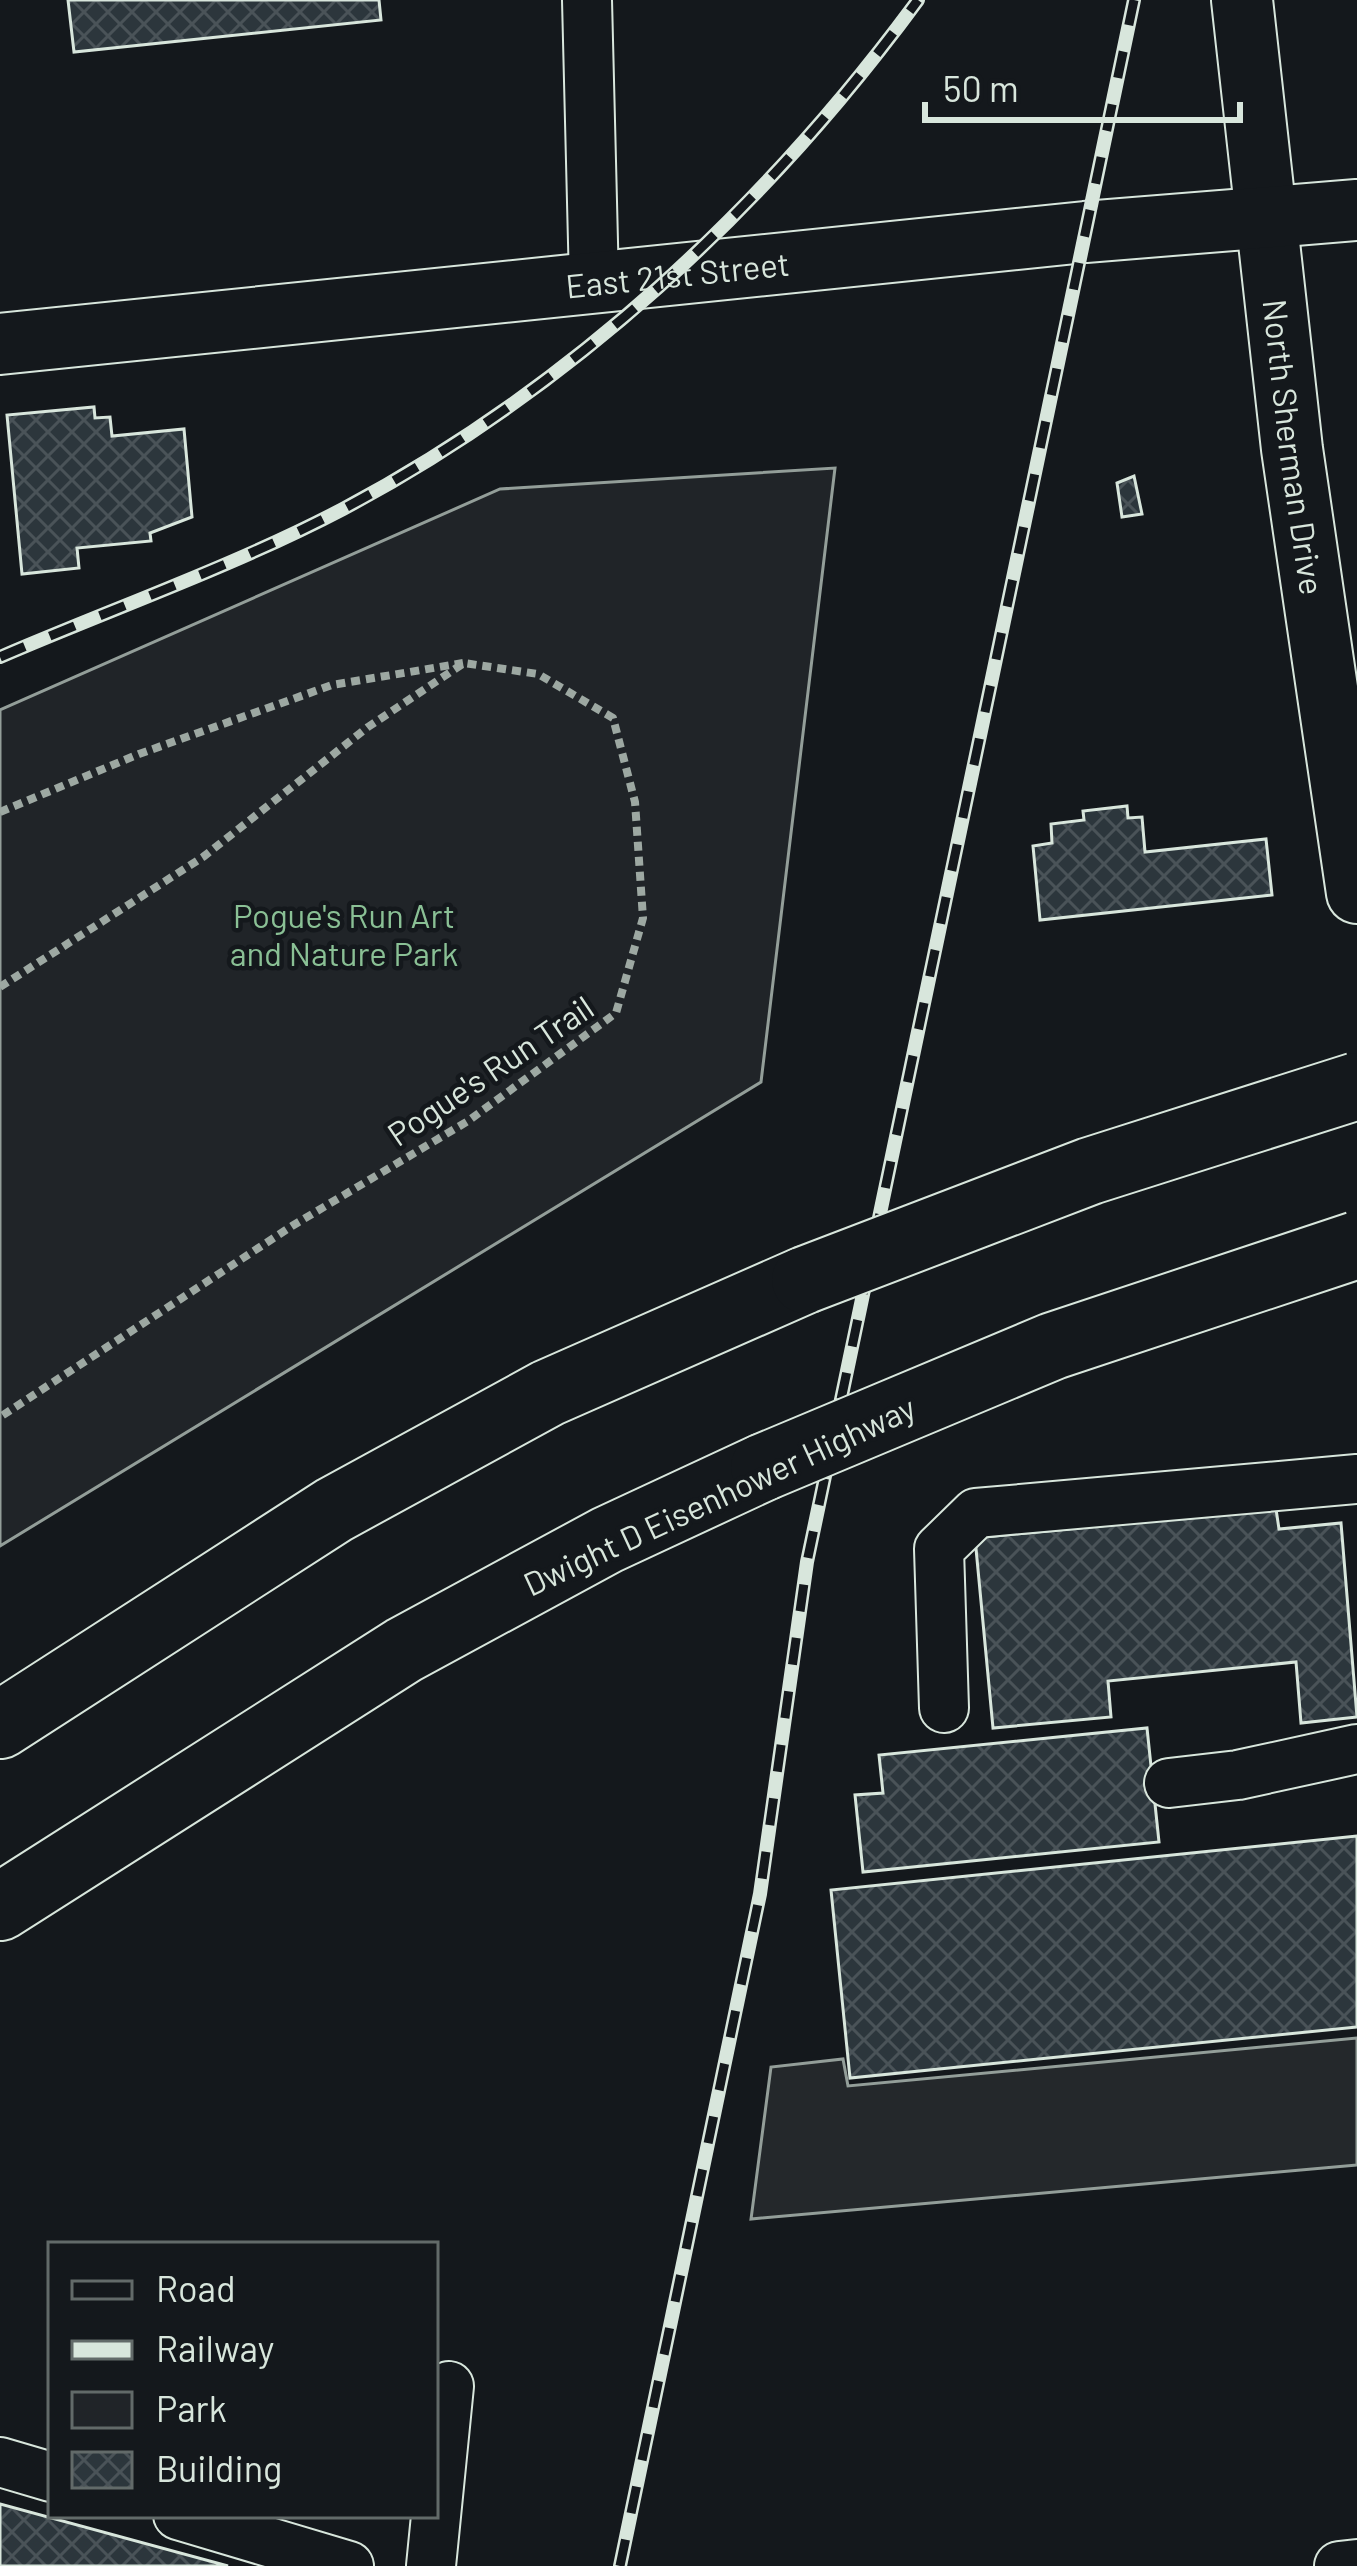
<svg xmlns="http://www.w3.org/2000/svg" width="1357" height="2566" font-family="Barlow,sans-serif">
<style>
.green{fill:#202428;stroke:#939e99;stroke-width:3}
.parking{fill:#24282b;stroke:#939e99;stroke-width:3}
.building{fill:url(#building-cross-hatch);stroke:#d8e6dc;stroke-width:3}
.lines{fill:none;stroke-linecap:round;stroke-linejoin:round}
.minor-casing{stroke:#d8e6dc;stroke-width:52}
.major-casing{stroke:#d8e6dc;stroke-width:64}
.highway-casing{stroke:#d8e6dc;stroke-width:70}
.path{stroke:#9da8a2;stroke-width:8;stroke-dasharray:9 6;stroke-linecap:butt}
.minor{stroke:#14181c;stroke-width:48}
.major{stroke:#14181c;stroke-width:60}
.highway{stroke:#14181c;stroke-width:66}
.rail-casing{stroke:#d8e6dc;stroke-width:14}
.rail{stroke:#14181c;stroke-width:9;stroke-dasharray:27;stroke-linecap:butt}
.highway-bridge-casing{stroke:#d8e6dc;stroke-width:70;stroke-linecap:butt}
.highway-bridge{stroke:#14181c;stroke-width:66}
.labels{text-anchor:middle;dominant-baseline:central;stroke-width:9;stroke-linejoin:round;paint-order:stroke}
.street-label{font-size:33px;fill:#d8e6dc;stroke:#14181c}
.park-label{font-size:33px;fill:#8ac095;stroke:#14181c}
</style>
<defs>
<pattern id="building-cross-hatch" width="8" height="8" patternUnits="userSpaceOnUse" patternTransform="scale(3)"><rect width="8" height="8" fill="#2c363c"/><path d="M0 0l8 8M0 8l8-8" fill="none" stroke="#4a5358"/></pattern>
</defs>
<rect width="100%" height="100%" fill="#14181c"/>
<!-- green -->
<polygon class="green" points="835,468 761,1082 0,1546 0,710 500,489"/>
<!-- parking -->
<polygon class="parking" points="1357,2038 1357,2165 751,2219 771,2067 843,2059 848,2086"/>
<!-- building -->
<g class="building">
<polygon points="68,0 379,0 381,20 74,52"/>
<polygon points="94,407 95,418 110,417 112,436 184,429 192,517 150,533 151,541 77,548 79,568 22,574 7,415"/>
<polygon points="1134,476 1142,514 1122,517 1117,483"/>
<polygon points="1127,806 1128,818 1142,817 1145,852 1266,839 1272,895 1040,920 1033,846 1052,843 1051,824 1084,820 1083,811"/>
<polygon points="1276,1509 1279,1529 1341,1523 1357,1717 1301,1723 1296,1662 1108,1681 1111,1717 993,1728 975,1538"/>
<polygon points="1147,1728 1159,1842 863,1872 855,1795 883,1793 879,1755"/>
<polygon points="1357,1836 1357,2027 850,2078 831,1890"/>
<polygon points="0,2504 228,2566 0,2566"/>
</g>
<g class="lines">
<defs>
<g id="minor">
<polyline points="587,0 594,282"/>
<polyline points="944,1708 939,1549 976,1513 1357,1479"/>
<polyline points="1169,1783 1238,1775 1357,1749"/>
<polyline points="0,2462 51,2477"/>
<polyline points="178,2515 349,2566"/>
<polyline points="431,2566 449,2386"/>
<polyline points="1339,2566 1357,2564"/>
</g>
<g id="major">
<path id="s1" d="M1242,0l50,449 65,444"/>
<path id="s2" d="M0,344l1085,-112 272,-22"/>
</g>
<g id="highway">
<polyline points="0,1725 334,1510 548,1393 805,1280"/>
<polyline points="0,1907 404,1650 607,1540 764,1467"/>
</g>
</defs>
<!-- minor casing -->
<use href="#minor" class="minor-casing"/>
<!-- major casing -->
<use href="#major" class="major-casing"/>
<!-- highway casing -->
<use href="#highway" class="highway-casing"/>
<!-- path -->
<g class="path">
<polyline points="0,812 139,754 332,685 463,663"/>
<polyline points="0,987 203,857 368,727 464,663 538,674 613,718 635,802 643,918 616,1013 468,1121 292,1226 0,1417"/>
</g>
<!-- minor -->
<use href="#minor" class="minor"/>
<!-- major -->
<use href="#major" class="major"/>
<!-- highway -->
<use href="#highway" class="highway"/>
<defs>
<g id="rail">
<path d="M0,657c114,-49 234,-91 343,-148 229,-122 422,-301 575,-509"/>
<polyline points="620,2566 760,1894 807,1562 1134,0"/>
</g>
</defs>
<!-- rail casing -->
<use href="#rail" class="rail-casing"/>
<!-- rail -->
<use href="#rail" class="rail"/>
<defs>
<g id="highway-bridge">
<polyline points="805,1280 1090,1171 1357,1086"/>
<polyline points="764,1467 1053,1346 1357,1245"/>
</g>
</defs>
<!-- highway-bridge casing -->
<use href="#highway-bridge" class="highway-bridge-casing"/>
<!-- highway-bridge -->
<use href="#highway-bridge" class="highway-bridge"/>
</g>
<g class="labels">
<!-- street labels -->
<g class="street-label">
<text stroke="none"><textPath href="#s2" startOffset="681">East 21st Street</textPath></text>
<text stroke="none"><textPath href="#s1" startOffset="450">North Sherman Drive</textPath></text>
<text transform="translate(490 1070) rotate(-34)">Pogue's Run Trail</text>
<text transform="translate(719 1495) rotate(-25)">Dwight D Eisenhower Highway</text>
</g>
<!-- park labels -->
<g class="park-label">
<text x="344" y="915">Pogue's Run Art<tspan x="344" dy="38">and Nature Park</tspan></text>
</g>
</g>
<!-- legend -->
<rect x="48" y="2242" width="390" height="276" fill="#14181c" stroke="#626a69" stroke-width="3"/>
<rect x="72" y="2281" width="60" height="18" fill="#14181c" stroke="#626a69" stroke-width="3"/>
<text x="156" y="2302" font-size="36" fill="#d8e6dc">Road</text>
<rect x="72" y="2341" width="60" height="18" fill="#d8e6dc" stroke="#626a69" stroke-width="3"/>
<text x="156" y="2362" font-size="36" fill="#d8e6dc">Railway</text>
<rect x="72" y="2392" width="60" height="36" fill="#202428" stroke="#626a69" stroke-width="3"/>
<text x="156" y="2422" font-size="36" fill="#d8e6dc">Park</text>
<rect x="72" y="2452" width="60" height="36" fill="url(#building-cross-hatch)" stroke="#626a69" stroke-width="3"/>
<text x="156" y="2482" font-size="36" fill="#d8e6dc">Building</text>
<!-- scale -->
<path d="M925 102v18h315v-18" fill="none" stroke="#d8e6dc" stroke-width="6"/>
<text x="943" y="102" font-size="36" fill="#d8e6dc" stroke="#14181c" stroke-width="9" paint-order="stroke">50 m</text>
</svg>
